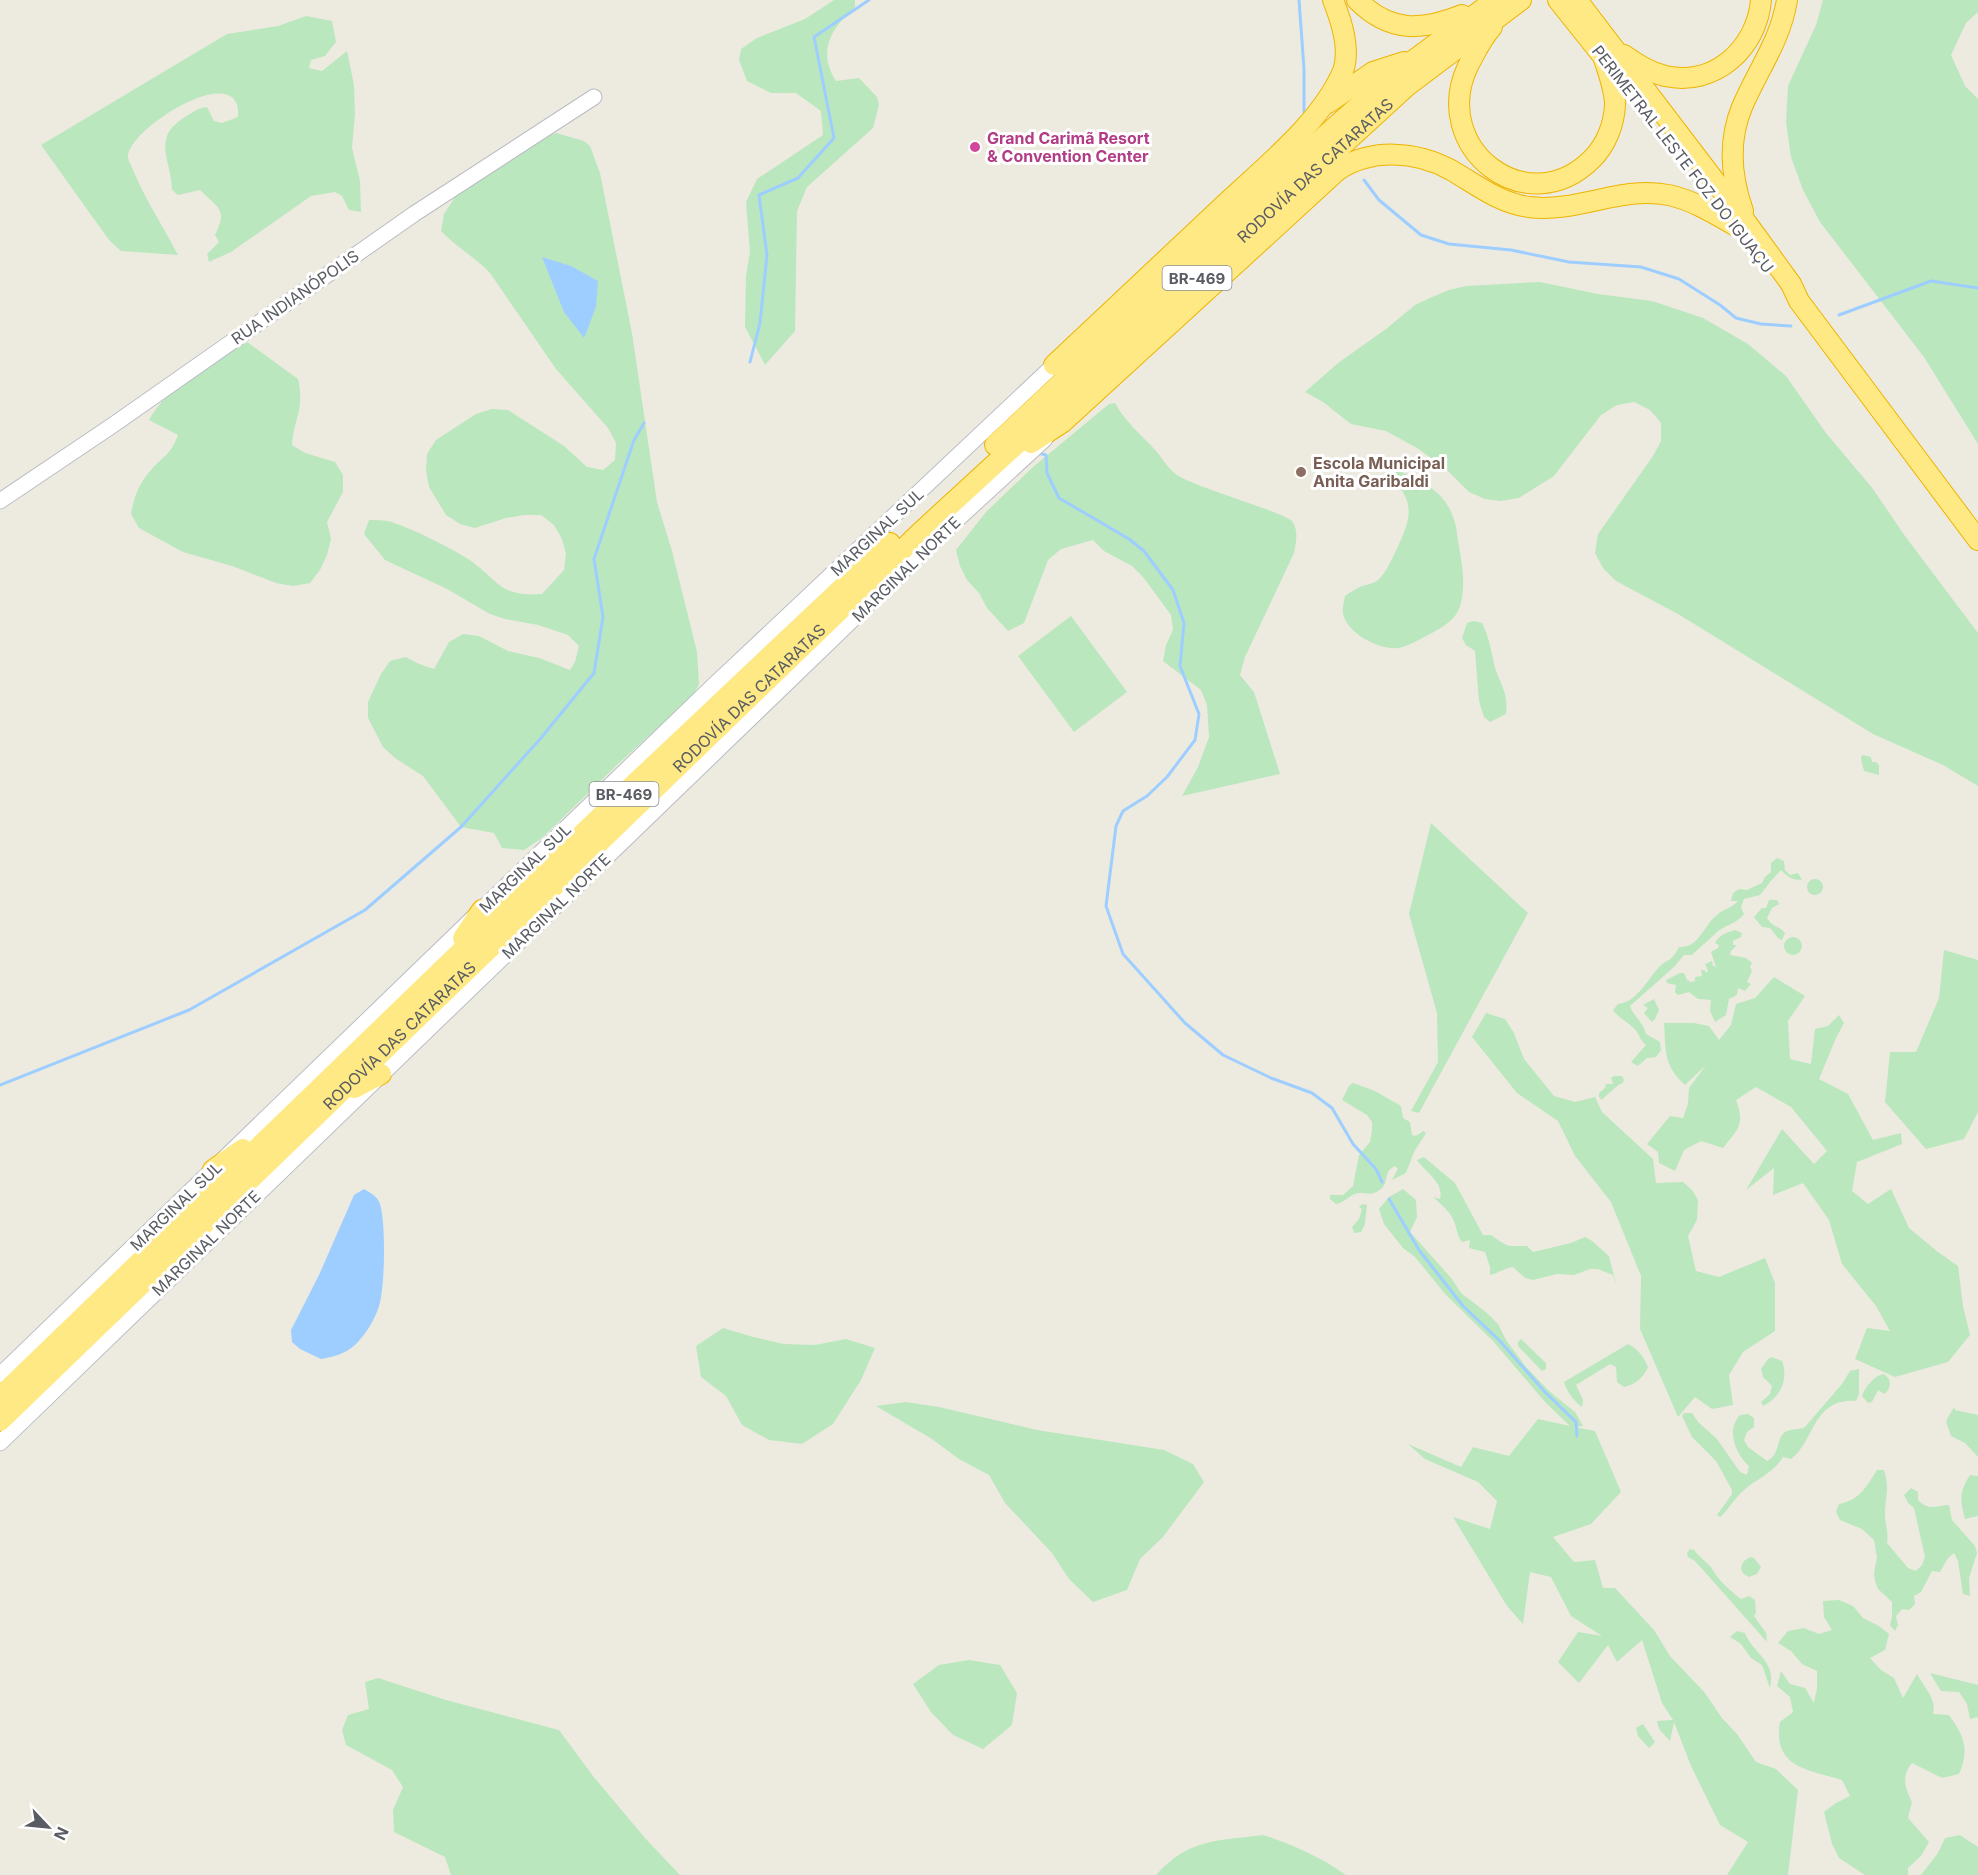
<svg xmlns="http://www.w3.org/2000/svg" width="1978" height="1875" font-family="Inter,sans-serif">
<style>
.green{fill:#bae7bd}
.water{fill:#9eceff}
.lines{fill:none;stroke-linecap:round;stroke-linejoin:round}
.stream{stroke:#9eceff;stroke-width:3}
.secondary-casing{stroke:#b9bcc3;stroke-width:17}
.highway-casing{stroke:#edb400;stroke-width:22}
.secondary{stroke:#fff;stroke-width:15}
.highway{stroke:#ffe985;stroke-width:20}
.hotel-dot{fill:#d1479c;stroke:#fff;stroke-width:2}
.education-dot{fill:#8d6e63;stroke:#fff;stroke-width:2}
.labels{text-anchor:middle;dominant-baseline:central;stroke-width:6;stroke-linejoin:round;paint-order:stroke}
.shield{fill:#fff;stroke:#8b8d91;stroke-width:1.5}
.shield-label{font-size:15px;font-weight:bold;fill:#595c62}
.hotel-label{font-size:16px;font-weight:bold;fill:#b23c85;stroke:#fff;text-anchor:start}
.street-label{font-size:16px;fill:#595c62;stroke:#fff}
.education-label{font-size:16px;font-weight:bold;fill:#785e54;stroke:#fff;text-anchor:start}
</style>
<rect width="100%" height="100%" fill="#edebe0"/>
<!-- green -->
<g class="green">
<path d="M834,0h21v7c-24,21 -38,45 -19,74l23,-3 18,19 2,8 -6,23 -66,59 -10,24 -2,120 -30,34 -20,-38 1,-51 4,-24 -4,-50 11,-23 66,-44 -2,-24 -25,-18h-25l-24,-12 -8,-21 2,-11 16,-11 48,-19z"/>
<polygon points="1823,0 1978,0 1978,12 1966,23 1951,55 1965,86 1978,99 1978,444 1924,357 1820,222 1803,190 1791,157 1786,122 1788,86 1816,25"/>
<path d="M306,16l26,5 4,21 -11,14 -14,4 -2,8 13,3 25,-20 7,34 1,29 -3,34 8,33 1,31 -12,-2 -7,-14 -7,-4 -24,4 -80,56 -22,10 -2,-8 12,-12 -4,-7c13,-26 3,-27 -15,-45l-22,5 -6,-5c-1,-32 -21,-52 13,-73 8,-5 13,-9 22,-10l7,14 8,2 16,-6c5,-60 -110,11 -110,40 0,3 4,9 5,13 12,29 30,56 45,85l-57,-4 -12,-11 -68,-95 186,-111 51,-8z"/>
<path d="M556,133l28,8 6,5 10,27 32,160 25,169 15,49 25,101 2,32 -6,12 -74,67 -77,75 -18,12 -22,-2 -8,-15 -33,-6 -38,-51 -28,-18 -12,-11 -15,-29v-16l13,-28 9,-13 16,-4 13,7 15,5 15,-27 14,-8 16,2 29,15 31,7 31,12 5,-8 4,-16 -11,-11 -30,-10 -33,-6 -15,-5 -43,-25 -62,-29 -21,-26 5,-14c6,0 13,0 19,1 21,6 64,27 83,40 29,21 29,36 71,33l22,-24 2,-16 -4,-15 -8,-14 -13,-10h-17l-18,3 -31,10 -15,-4 -14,-9 -17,-28 -3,-17 1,-16 9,-14 40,-26 16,-5 16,1 56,36 23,21 16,3 12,-10 1,-17 -8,-15 -52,-59 -66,-96c-15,-16 -34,-26 -49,-42l3,-17 17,-26 64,-43z"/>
<polygon points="1540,282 1598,294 1652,301 1703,318 1748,344 1786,376 1826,433 1873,489 1905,536 1978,633 1978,786 1943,765 1873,734 1678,614 1616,581 1603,568 1595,553 1598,534 1653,456 1661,441 1661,423 1650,410 1634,402 1617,405 1601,415 1554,476 1519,498 1501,501 1485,499 1469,492 1445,468 1417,448 1386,431 1351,424 1323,402 1305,392 1338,363 1386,329 1415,305 1432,297 1449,290 1466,286"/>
<path d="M247,342l51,37c7,30 -4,38 -6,66l13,8 30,9 8,13v17l-16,30 4,17 -4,16 -7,15 -10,13 -17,3 -17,-3 -44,-17 -49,-14 -44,-24 -8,-14c3,-17 8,-31 20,-44 13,-15 19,-14 27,-35l-29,-15c18,-32 64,-65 98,-78z"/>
<path d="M1115,403c10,19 27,32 41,48 7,8 13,19 21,24 20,13 109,38 115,46 7,10 4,21 2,32l-49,104 -5,18 14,17 26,82 -98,22 16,-29 11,-30 -2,-32 -6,-15 -38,-29 3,-16 7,-15 -2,-15 -28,-38 -11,-11 -28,-15 -11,-11 -32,9 -13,11 -24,63 -16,8 -21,-23 -8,-15 -12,-13 -7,-14 -4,-16 30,-38 47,-45 76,-63z"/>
<path d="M1396,470c27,11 51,22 59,53 2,6 2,12 3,18 4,23 9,46 1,68 -5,12 -17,18 -27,24 -11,5 -22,13 -34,15 -19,2 -50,-14 -55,-34 -1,-5 1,-13 2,-18 5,-4 11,-7 17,-10 4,-1 9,-2 13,-4 9,-5 14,-18 19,-27 15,-32 26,-53 -6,-79z"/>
<polygon points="1071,616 1127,692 1074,732 1018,656"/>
<path d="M1474,621l8,2c7,14 9,26 12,41 5,19 15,28 12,50l-16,8 -6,-5 -5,-16 -4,-50 -9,-6 -4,-7 5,-15z"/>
<polygon points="1862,755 1871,757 1872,762 1876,762 1879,765 1879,775 1864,771 1861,759"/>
<polygon points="1431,823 1528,913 1419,1113 1411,1111 1438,1062 1437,1013 1409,914"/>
<path d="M1777,858l7,3 1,9 5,5 8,-2 4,7c-10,0 -14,-3 -21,-10l-11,12 -10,13 -16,4 -3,8 3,7c-9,11 -20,11 -28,19 -8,8 -16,14 -24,22h-8l-10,12 -44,39c4,11 13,16 16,28l14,8 1,8 -5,7 -9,1 -9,8 -7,-4 15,-17c-5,-4 -6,-8 -9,-13 -6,-9 -18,-13 -24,-22l5,-6c18,-1 30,-25 41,-37 9,-9 12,-4 20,-20 21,1 24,-22 39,-33 6,-5 14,-6 20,-13h-7l2,-8 6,-4 8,1 15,-7 3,-6 6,-5v-9z"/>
<circle cx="1815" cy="887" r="8"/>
<path d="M1769,900h8l2,4 -7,4 -5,10c6,10 13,8 18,15l-3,7 -4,-2 -8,-10 -8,-1 -8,-10 8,-9h4z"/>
<path d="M1735,930l7,3 -1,4 -8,4v4h4l-6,6 -1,4 16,3 6,5 -2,4 2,4 -5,11 4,2 -6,7 -7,-3 -1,7 -8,4 -3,16 -11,7 -5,-11 1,-11 -13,-1 -9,-7 -11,3 -3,-3 1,-7 -9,-2 -1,-3 14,-7h4l3,7 4,2 4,-1v-4l7,-1 -1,-6h3l3,3 1,-3 -3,-6 7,-3 1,5 3,1 -5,-15 7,-4 1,-3 -4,-2c5,-9 11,-10 20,-13z"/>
<circle cx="1793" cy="946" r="9"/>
<polygon points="1944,950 1978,960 1978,1112 1964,1139 1926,1149 1885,1102 1890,1052 1916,1052 1939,998"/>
<path d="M1774,977l31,19 -17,25 2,38 21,5 4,-35 13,-3 11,-11 5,8 -8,15 -17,41 29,15 25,46 28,-7 1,11 -45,18 -5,29 16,13 23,-15 18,39 29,24 20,14 5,40 7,29 -22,27 -53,15 -40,-18 12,-31 23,3 -14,-25 -34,-42 -13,-44 -26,-37 -30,12 1,-27 -28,22 36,-61 32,35 13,-13 -36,-44 -35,-20 -20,13c9,25 3,28 -13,48l-22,-7 -17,9 -9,21 -16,-8 -1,-11 -11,-8 23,-28 13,2 5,-14 1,-16 17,-23 -21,20c-22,-20 -19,-35 -21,-62h30l15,3 10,14 12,-15 5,-21 19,-6z"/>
<polygon points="1654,999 1659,1010 1655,1019 1652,1022 1644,1013 1648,1008 1643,1005"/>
<polygon points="1486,1013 1505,1019 1514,1033 1524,1059 1554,1096 1575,1102 1595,1097 1602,1112 1653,1159 1656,1183 1683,1182 1692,1190 1698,1200 1697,1220 1688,1236 1696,1271 1719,1277 1765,1258 1775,1283 1775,1331 1743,1352 1729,1375 1733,1405 1712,1409 1695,1397 1678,1417 1640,1329 1641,1276 1611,1202 1575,1156 1558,1121 1517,1093 1472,1037"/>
<path d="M1614,1076h8l2,4 -2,4h-2c-7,6 -12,9 -18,16l-3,-3v-4l6,-5 1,-4h7l-2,-6z"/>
<path d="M1353,1083l22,8 26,15 2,12 7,4 2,13 4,1 7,-5 3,2 -12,19 -8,21 -14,7 6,-11 -3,-3c-12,5 -6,16 -14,23 -8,7 -15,4 -23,4 -8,1 -13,10 -22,11l-6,-5v-4h13l10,-9 6,-31 11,-13 2,-12v-8l-5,-7 -25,-15 7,-14z"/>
<path d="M1424,1157l31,26 28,52h8c18,12 12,11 36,11l6,6 38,-9 14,-6 7,4 17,15 8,32 -4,-13 -15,-6h-8l-16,6 -17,-1 -24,6 -8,-2 -12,-11c-9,1 -14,6 -23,8v-8l-5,-15 -16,-4 1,-8 -8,2c-6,-8 -5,-15 -9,-23 -2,-6 -15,-18 -20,-22l7,2c4,-17 -14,-26 -23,-39z"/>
<polygon points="1403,1189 1416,1200 1417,1217 1410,1232 1452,1279 1461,1293 1487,1313 1498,1324 1506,1340 1526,1367 1549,1391 1575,1412 1583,1426 1574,1427 1595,1431 1621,1492 1591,1524 1553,1537 1574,1562 1595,1560 1603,1588 1615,1588 1654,1630 1670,1656 1705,1693 1722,1718 1737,1734 1756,1762 1776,1769 1798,1790 1788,1875 1727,1875 1748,1842 1720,1825 1691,1766 1674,1722 1670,1741 1659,1729 1657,1721 1673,1720 1662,1703 1642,1640 1617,1662 1608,1645 1579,1683 1558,1662 1578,1632 1602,1636 1571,1616 1551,1577 1530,1572 1523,1624 1507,1606 1453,1517 1490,1529 1497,1501 1478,1482 1425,1459 1408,1444 1461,1467 1473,1447 1509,1456 1538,1419 1570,1426 1545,1402 1493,1341 1446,1295 1415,1257 1403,1248 1384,1224 1379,1209 1389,1197"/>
<polygon points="1362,1204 1367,1205 1365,1224 1361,1232 1354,1233 1352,1227 1359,1219 1362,1209 1359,1207"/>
<polygon points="723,1328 753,1337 784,1344 815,1345 846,1339 875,1348 861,1380 833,1424 802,1444 769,1440 742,1425 726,1396 701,1377 696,1346"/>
<polygon points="1521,1339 1546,1363 1546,1369 1542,1371 1539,1368 1518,1346 1518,1342"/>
<path d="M1628,1344c9,4 16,13 20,23 -5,11 -12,17 -24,20l-7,-5 -1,-15 -6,-3 -34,21 7,15 -1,7c-8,-6 -15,-15 -18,-25z"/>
<path d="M1772,1357l10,4c7,19 -2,37 -19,45l-2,-4 9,-8 2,-8 -9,-9 -2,-8 7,-10z"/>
<path d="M1859,1369v25l-3,7c-44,-3 -41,41 -65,58l-8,-2c-9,16 -27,22 -40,34 -9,8 -14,18 -23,26l-3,-2 15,-21v-4l-16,-29 -24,-24 -10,-21 2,-3h8l6,9 19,17 23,33 7,3 2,-9c-14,-12 -23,-36 -9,-51l8,-1 6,4v9l-7,5 -3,8 4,7 19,14c12,-6 9,-16 15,-26 6,-8 16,-4 23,-8l37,-43 8,-13z"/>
<path d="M1883,1374c9,4 9,15 1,20l-6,-4 -6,12 -4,1 -6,-7c3,-9 12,-20 21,-22z"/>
<polygon points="906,1402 939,1407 1037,1430 1164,1450 1193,1464 1204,1482 1163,1537 1140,1559 1127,1590 1093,1602 1069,1579 1052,1553 1005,1503 989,1475 959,1459 932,1439 876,1406"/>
<polygon points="1954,1407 1955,1410 1978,1415 1978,1457 1965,1443 1951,1436 1946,1421"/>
<path d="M1877,1470h7c6,19 1,27 1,44 0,11 4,19 2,29l21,25 8,3 6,-6 3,-8 -11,-49 -6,-5 -4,-8 7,-7 7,4v8c11,11 17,6 31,5l3,15 23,26 2,7 -8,25 1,18 -7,-2 -5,-33 -4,-8 -6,5 -8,14 -8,-1 -11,21 -7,4 1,8 -6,6 -7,-1 -6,7 2,9 -3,6 -5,-6 2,-8v-15l-14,-13 -3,-8 -1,-8 3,-16 -3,-17 -12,-11 -22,-9 -4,-8 3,-8c21,-4 27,-17 38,-34z"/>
<path d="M1970,1475l8,1v40l-13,3c-5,-19 -6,-27 5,-44z"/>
<path d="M1690,1549l4,1c4,6 15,14 17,17 7,13 18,23 30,32l8,-3 6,4 1,13 -2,3 12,17 1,9 -72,-81 -7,-4 -1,-4z"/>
<path d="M1750,1557l4,1 7,9 -4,7 -8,3c-8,-4 -10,-8 -5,-16z"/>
<path d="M1839,1600l14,6 10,12 16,8 10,8 -4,16 -15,8 11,12 13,8 9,20 14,-24c6,12 20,24 16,40l16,1c15,21 21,34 10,59l-17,4 -30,-15c-11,14 -7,24 0,39l-4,16 21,24 -8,14 -13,12v7h-43l-26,-17 -7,-14 -8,-32 12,-9 14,-7 -8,-16c-33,-10 -70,-12 -62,-58l13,-10 -3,-15 -13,-11 4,-15 9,13 15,4 9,15 3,-15v-17l-15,-7 -11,-13 -13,-8 10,-12 16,-3 15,6 13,-4 -8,-13 -1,-16z"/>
<path d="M1737,1631l8,2c8,21 32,28 25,55l-8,-23 -11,-7 -10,-14 -11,-7z"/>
<polygon points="969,1660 1000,1665 1017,1693 1012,1725 983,1749 953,1735 931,1712 913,1684 939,1665"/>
<polygon points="1930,1673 1978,1685 1978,1717 1970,1719 1967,1704 1959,1692 1941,1691"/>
<polygon points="378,1678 446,1700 559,1730 593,1776 645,1838 680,1875 451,1875 445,1857 394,1832 393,1810 403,1787 392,1770 346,1745 342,1730 348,1715 369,1709 365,1682"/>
<polygon points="1643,1724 1655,1742 1649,1748 1638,1736 1636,1728"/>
<path d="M1263,1835c31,10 57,22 83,40h-190c33,-37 62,-34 107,-40z"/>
<polygon points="1960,1835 1978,1847 1978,1875 1921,1875 1938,1853 1945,1838"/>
</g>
<!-- water -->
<g class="water">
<polygon points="542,257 571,266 598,281 596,307 584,338 564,312"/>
<path d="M364,1189c7,4 13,7 16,15 6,18 5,84 -1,102 -4,14 -14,29 -24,39 -10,9 -22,12 -34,14l-21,-10 -8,-7 -1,-12 28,-55 35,-80z"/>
</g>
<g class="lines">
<!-- stream -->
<g class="stream">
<polyline points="1299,0 1304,69 1304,112"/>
<polyline points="1364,180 1379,200 1421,235 1449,244 1511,250 1569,262 1641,267 1679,279 1720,305 1736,318 1761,324 1791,326"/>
<polyline points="1839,315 1931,281 1978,288"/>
<polyline points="750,362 760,323 767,255 759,195 798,178 834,138 814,37 869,0"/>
<polyline points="1038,453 1046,455 1047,473 1059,498 1129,539 1144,551 1173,590 1184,623 1180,666 1199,714 1195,740 1167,777 1147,796 1123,811 1116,826 1106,906 1123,954 1185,1023 1223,1055 1271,1078 1312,1093 1332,1108 1353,1144 1376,1169 1382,1182"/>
<polyline points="0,1085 189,1010 365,910 461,827 541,738 594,673 603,617 594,559 634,440 644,423"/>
<polyline points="1389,1199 1419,1250 1463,1306 1499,1340 1545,1392 1576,1422 1577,1436"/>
</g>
<defs>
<g id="secondary">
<polyline points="0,501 113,425 414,214 594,97"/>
<polyline points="0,1375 714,685 1054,365"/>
<polyline points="0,1443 934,541 1045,439"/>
</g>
<g id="highway">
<path d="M1357,0c33,33 65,31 105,15"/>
<polyline points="1558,0 1609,64"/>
<polyline points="1577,0 1746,222 1791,284 1799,301 1978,540"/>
<path d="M1492,27c-11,12 -17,26 -24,39 -39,82 59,158 124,93 14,-14 22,-34 23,-54 0,-16 -7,-33 -12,-49"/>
<path d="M1624,55c13,9 25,17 41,21 50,11 92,-28 96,-76"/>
<polyline points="1328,103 1373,72 1404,62"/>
<path d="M1743,211c-12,-34 -15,-70 -1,-104 16,-38 38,-65 45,-107"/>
<path d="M1054,365c57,-53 113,-106 169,-159 41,-39 98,-83 120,-135 8,-22 -2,-51 -10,-71"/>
<path d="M1031,443l32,-21 275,-252c34,-22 78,-19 113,0 26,15 48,33 78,37 23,3 46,-2 69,-7 64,-15 83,-6 138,26"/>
<polyline points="995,445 1328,133 1395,74 1495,0"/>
<polyline points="463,938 482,910"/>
<polyline points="354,1088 381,1074"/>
<polyline points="213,1170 243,1149"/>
<polyline points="0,1397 632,786 890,543"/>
<path id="s1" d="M0,1421l924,-892 483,-443 114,-86"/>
</g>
</defs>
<!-- secondary casing -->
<use href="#secondary" class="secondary-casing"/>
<!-- highway casing -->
<use href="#highway" class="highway-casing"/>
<!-- secondary -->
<use href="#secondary" class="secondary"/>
<!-- highway -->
<use href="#highway" class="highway"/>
</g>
<!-- markers -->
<circle class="hotel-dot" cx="975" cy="147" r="6"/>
<circle class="education-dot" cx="1301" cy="472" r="6"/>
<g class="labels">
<!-- shield labels -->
<g class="shield">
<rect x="1162.5" y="266" width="69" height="24" rx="4.5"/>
<rect x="589.5" y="782" width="69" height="24" rx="4.5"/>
</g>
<g class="shield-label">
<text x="1197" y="278">BR-469</text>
<text x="624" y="794">BR-469</text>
</g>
<!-- hotel labels -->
<g class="hotel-label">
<text x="987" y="138">Grand Carimã Resort<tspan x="987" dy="18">&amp; Convention Center</tspan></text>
</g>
<!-- street labels -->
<g class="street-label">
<text transform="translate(1683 159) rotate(52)">PERIMETRAL LESTE FOZ DO IGUAÇU</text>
<text stroke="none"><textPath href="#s1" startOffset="1815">RODOVÍA DAS CATARATAS</textPath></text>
<text transform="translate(295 297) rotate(-35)">RUA INDIANÓPOLIS</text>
<text transform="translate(877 532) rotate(-43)">MARGINAL SUL</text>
<text transform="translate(906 569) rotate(-44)">MARGINAL NORTE</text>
<text stroke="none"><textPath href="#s1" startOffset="1041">RODOVÍA DAS CATARATAS</textPath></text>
<text transform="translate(525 868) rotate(-44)">MARGINAL SUL</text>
<text transform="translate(556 906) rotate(-44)">MARGINAL NORTE</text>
<text stroke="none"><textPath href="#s1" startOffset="555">RODOVÍA DAS CATARATAS</textPath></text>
<text transform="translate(176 1206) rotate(-44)">MARGINAL SUL</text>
<text transform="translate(206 1243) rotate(-44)">MARGINAL NORTE</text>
</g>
<!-- education labels -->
<g class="education-label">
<text x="1313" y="463">Escola Municipal<tspan x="1313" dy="18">Anita Garibaldi</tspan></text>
</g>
</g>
<!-- north arrow -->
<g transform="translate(48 1827) rotate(116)" stroke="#ffffff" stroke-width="4.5" paint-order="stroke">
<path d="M0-4.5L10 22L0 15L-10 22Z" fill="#595c62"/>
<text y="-9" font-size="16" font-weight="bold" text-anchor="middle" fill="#595c62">N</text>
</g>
</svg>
